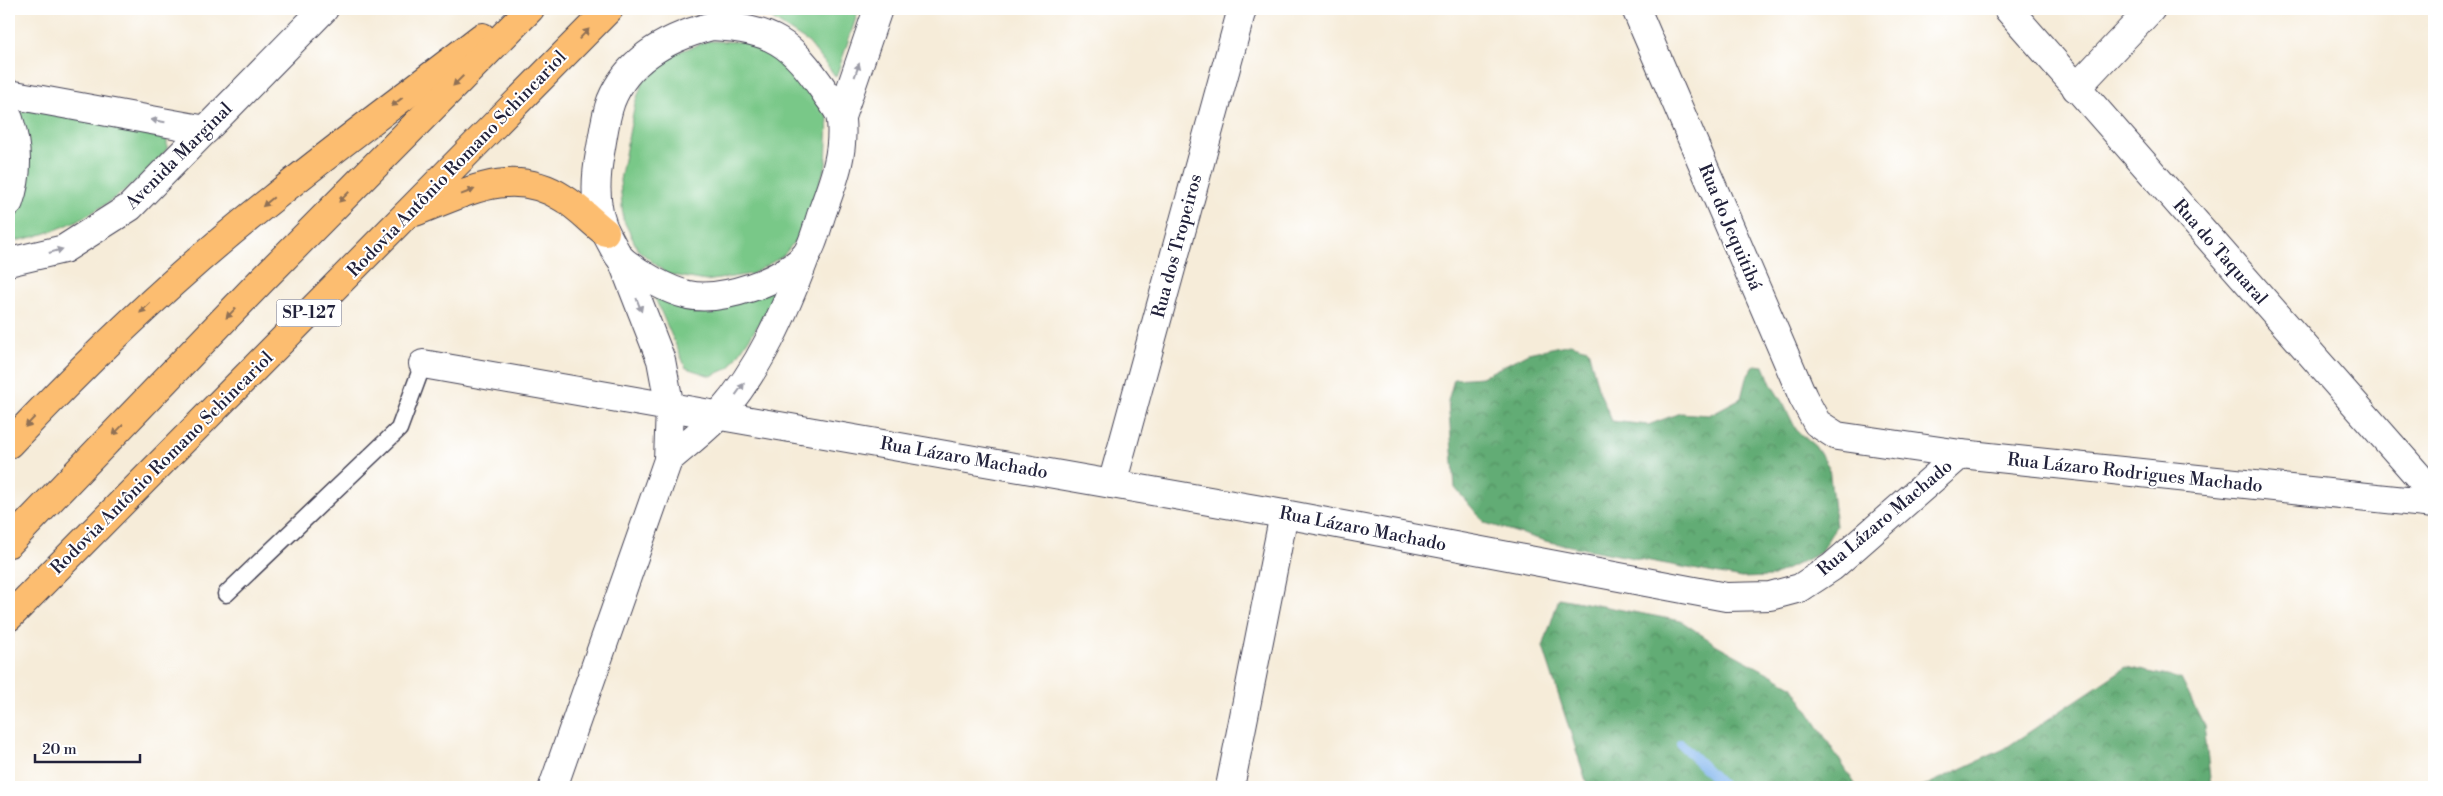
<svg xmlns="http://www.w3.org/2000/svg" width="2443" height="796" font-family="'Libre Bodoni',serif">
<style>
.grass{fill:#79c888;stroke:#4e7562}
.forest{fill:url(#forest-crowns);stroke:#426758}
.lines{fill:none;stroke-linecap:round;stroke-linejoin:round}
.stream{stroke:#7fb4ed;stroke-width:10}
.service-casing{stroke:#424053;stroke-width:19}
.minor-casing{stroke:#424053;stroke-width:30}
.tertiary-casing{stroke:#424053;stroke-width:30}
.trunk-casing{stroke:#424053;stroke-width:30}
.service{stroke:#fff;stroke-width:16}
.minor{stroke:#fff;stroke-width:28}
.tertiary{stroke:#fff;stroke-width:28}
.trunk{stroke:#fcbd6f;stroke-width:28}
.oneway{fill:#8f7055}
.oneway2{fill:#9c9ca7}
.labels{text-anchor:middle;dominant-baseline:central;stroke-width:4;stroke-linejoin:round;paint-order:stroke}
.shield{fill:#fff;stroke:#646476;stroke-width:1}
.shield-label{font-size:16px;font-weight:bold;fill:#22223b}
.street-label{font-size:18px;fill:#22223b;stroke:#fff}
</style>
<defs>
<pattern id="forest-crowns" width="20" height="18" patternUnits="userSpaceOnUse" patternTransform="scale(1.25)"><rect width="20" height="18" fill="#62ac74"/><path d="M2 6a3 3 0 1 1 6 0M12 15a3 3 0 1 1 6 0" fill="none" stroke="#508c60"/></pattern>
</defs>
<rect width="100%" height="100%" fill="#fff"/>
<filter id="ink" filterUnits="userSpaceOnUse"><feTurbulence type="fractalNoise" baseFrequency=".02" numOctaves="2"/><feDisplacementMap in="SourceGraphic" scale="10" xChannelSelector="R" yChannelSelector="G"/><feConvolveMatrix kernelMatrix="1 2 1 2 8 2 1 2 1" color-interpolation-filters="sRGB"/></filter>
<filter id="wash" filterUnits="userSpaceOnUse"><feTurbulence type="fractalNoise" baseFrequency=".0096" numOctaves="4" result="noise"/><feDisplacementMap in="SourceGraphic" scale="20" xChannelSelector="R" yChannelSelector="G"/><feGaussianBlur stdDeviation="1.12" result="paint"/><feColorMatrix in="noise" values="0 0 0 0 0 0 0 0 0 0 0 0 0 0 0 0 0 1.4 0 .05"/><feComposite in="paint" operator="in"/></filter>
<g filter="url(#wash)">
<rect width="100%" height="100%" fill="#f6ecd9"/>
<!-- grass -->
<g class="grass">
<polygon points="777,9 859,9 836,77 809,43 766,15"/>
<polygon points="708,41 746,42 781,56 828,117 826,165 803,231 783,256 752,274 706,281 667,274 638,250 623,219 620,180 635,103 643,81 673,54"/>
<path d="M31,110l125,23 11,7v9c-42,49 -94,83 -158,93 0,-24 6,-20 13,-39 11,-33 8,-54 -3,-87l3,-5z"/>
<polygon points="775,291 766,314 729,368 711,376 686,368 654,296"/>
</g>
<!-- forest -->
<g class="forest">
<polygon points="1570,344 1588,349 1598,388 1612,421 1648,425 1680,413 1709,415 1741,398 1746,378 1755,365 1764,366 1771,384 1784,405 1797,431 1815,446 1829,467 1836,526 1820,553 1771,577 1741,578 1549,542 1485,523 1455,488 1448,401 1454,379 1482,377 1528,353"/>
<polygon points="1559,598 1681,621 1717,645 1792,686 1857,787 1588,787 1543,647"/>
<polygon points="2126,667 2181,679 2204,725 2211,787 1922,787 2004,749"/>
</g>
<g class="lines">
<!-- stream -->
<polyline class="stream" points="1681,744 1724,787"/>
</g>
</g>
<g filter="url(#ink)">
<g class="lines">
<defs>
<polyline id="service" points="226,594 399,429 423,364"/>
<g id="minor">
<polyline points="1636,9 1803,397 1817,423 1837,436 1961,454 2434,504"/>
<polyline points="9,94 206,130"/>
<polyline points="9,262 64,249 130,207 324,9"/>
<polyline points="423,364 1284,514 1726,597 1770,596 1800,588 1832,567 1961,454"/>
<path d="M668,460c17,-15 36,-29 51,-45 41,-46 66,-104 87,-160"/>
<polyline points="1112,484 1242,9"/>
<polyline points="553,787 668,460 670,408 661,360 622,260"/>
<polyline points="1230,787 1284,514"/>
</g>
<g id="tertiary">
<polyline points="2008,9 2434,494"/>
<path d="M712,26c60,3 79,16 113,66 5,8 15,18 16,28 3,32 -6,57 -17,87 -5,12 -11,40 -19,49 -22,25 -84,46 -117,39 -21,-5 -47,-20 -65,-34 -6,-5 -11,-17 -15,-24 -14,-24 -13,-57 -8,-84 3,-16 5,-36 11,-52 17,-42 58,-64 101,-75z"/>
<polyline points="2076,88 2151,9"/>
<polyline points="841,117 878,9"/>
<path d="M9,119c9,28 10,55 0,83"/>
</g>
<g id="trunk">
<path d="M415,212c50,-19 97,-47 148,-14 15,9 28,23 42,34"/>
<path d="M9,444c82,-87 169,-171 263,-245 69,-56 140,-108 210,-162"/>
<polyline points="9,543 262,280 530,9"/>
<polyline points="9,617 609,9"/>
</g>
</defs>
<!-- service casing -->
<use href="#service" class="service-casing"/>
<!-- minor casing -->
<use href="#minor" class="minor-casing"/>
<!-- tertiary casing -->
<use href="#tertiary" class="tertiary-casing"/>
<!-- trunk casing -->
<use href="#trunk" class="trunk-casing"/>
<!-- service -->
<use href="#service" class="service"/>
<!-- minor -->
<use href="#minor" class="minor"/>
<!-- tertiary -->
<use href="#tertiary" class="tertiary"/>
<!-- trunk -->
<use href="#trunk" class="trunk"/>
</g>
<!-- one-way arrows -->
<defs><path id="oneway-solid" d="M-6-.8H1V-3.2L6.5 0L1 3.2V.8H-6Z" transform="scale(1.25)"/></defs>
<g class="oneway">
<use href="#oneway-solid" transform="translate(584 34) rotate(-46)"/>
<use href="#oneway-solid" transform="translate(458 81) rotate(135)"/>
<use href="#oneway-solid" transform="translate(397 102) rotate(142)"/>
<use href="#oneway-solid" transform="translate(468 192) rotate(-21)"/>
<use href="#oneway-solid" transform="translate(344 197) rotate(135)"/>
<use href="#oneway-solid" transform="translate(268 202) rotate(140)"/>
<use href="#oneway-solid" transform="translate(145 308) rotate(136)"/>
<use href="#oneway-solid" transform="translate(231 313) rotate(134)"/>
<use href="#oneway-solid" transform="translate(30 422) rotate(133)"/>
<use href="#oneway-solid" transform="translate(118 430) rotate(134)"/>
</g>
<g class="oneway2">
<use href="#oneway-solid" transform="translate(857 70) rotate(-71)"/>
<use href="#oneway-solid" transform="translate(158 121) rotate(-170)"/>
<use href="#oneway-solid" transform="translate(56 251) rotate(-16)"/>
<use href="#oneway-solid" transform="translate(639 305) rotate(69)"/>
<use href="#oneway-solid" transform="translate(740 389) rotate(-54)"/>
</g>
</g>
<g class="labels">
<!-- shield labels -->
<rect class="shield" x="276.5" y="299.5" width="65" height="27" rx="4"/>
<g class="shield-label">
<text x="309" y="313">SP-127</text>
</g>
<!-- street labels -->
<g class="street-label">
<text transform="translate(179 156) rotate(-45)">Avenida Marginal</text>
<text transform="translate(457 164) rotate(-46)">Rodovia Antônio Romano Schincariol</text>
<text transform="translate(1730 227) rotate(67)">Rua do Jequitibá</text>
<text transform="translate(1177 246) rotate(-75)">Rua dos Tropeiros</text>
<text transform="translate(2220 252) rotate(49)">Rua do Taquaral</text>
<text transform="translate(964 458) rotate(10)">Rua Lázaro Machado</text>
<text transform="translate(162 463) rotate(-45)">Rodovia Antônio Romano Schincariol</text>
<text transform="translate(2135 473) rotate(6)">Rua Lázaro Rodrigues Machado</text>
<text transform="translate(1885 518) rotate(-40)">Rua Lázaro Machado</text>
<text transform="translate(1363 529) rotate(11)">Rua Lázaro Machado</text>
</g>
</g>
<!-- margin -->
<rect width="2443" height="796" fill="none" stroke="#fff" stroke-width="30"/>
<!-- scale -->
<path d="M35 754v8h105v-8" fill="none" stroke="#22223b" stroke-width="2.5"/>
<text x="42" y="754" font-size="15" fill="#22223b" stroke="#ffffff" stroke-width="4" paint-order="stroke">20 m</text>
</svg>
